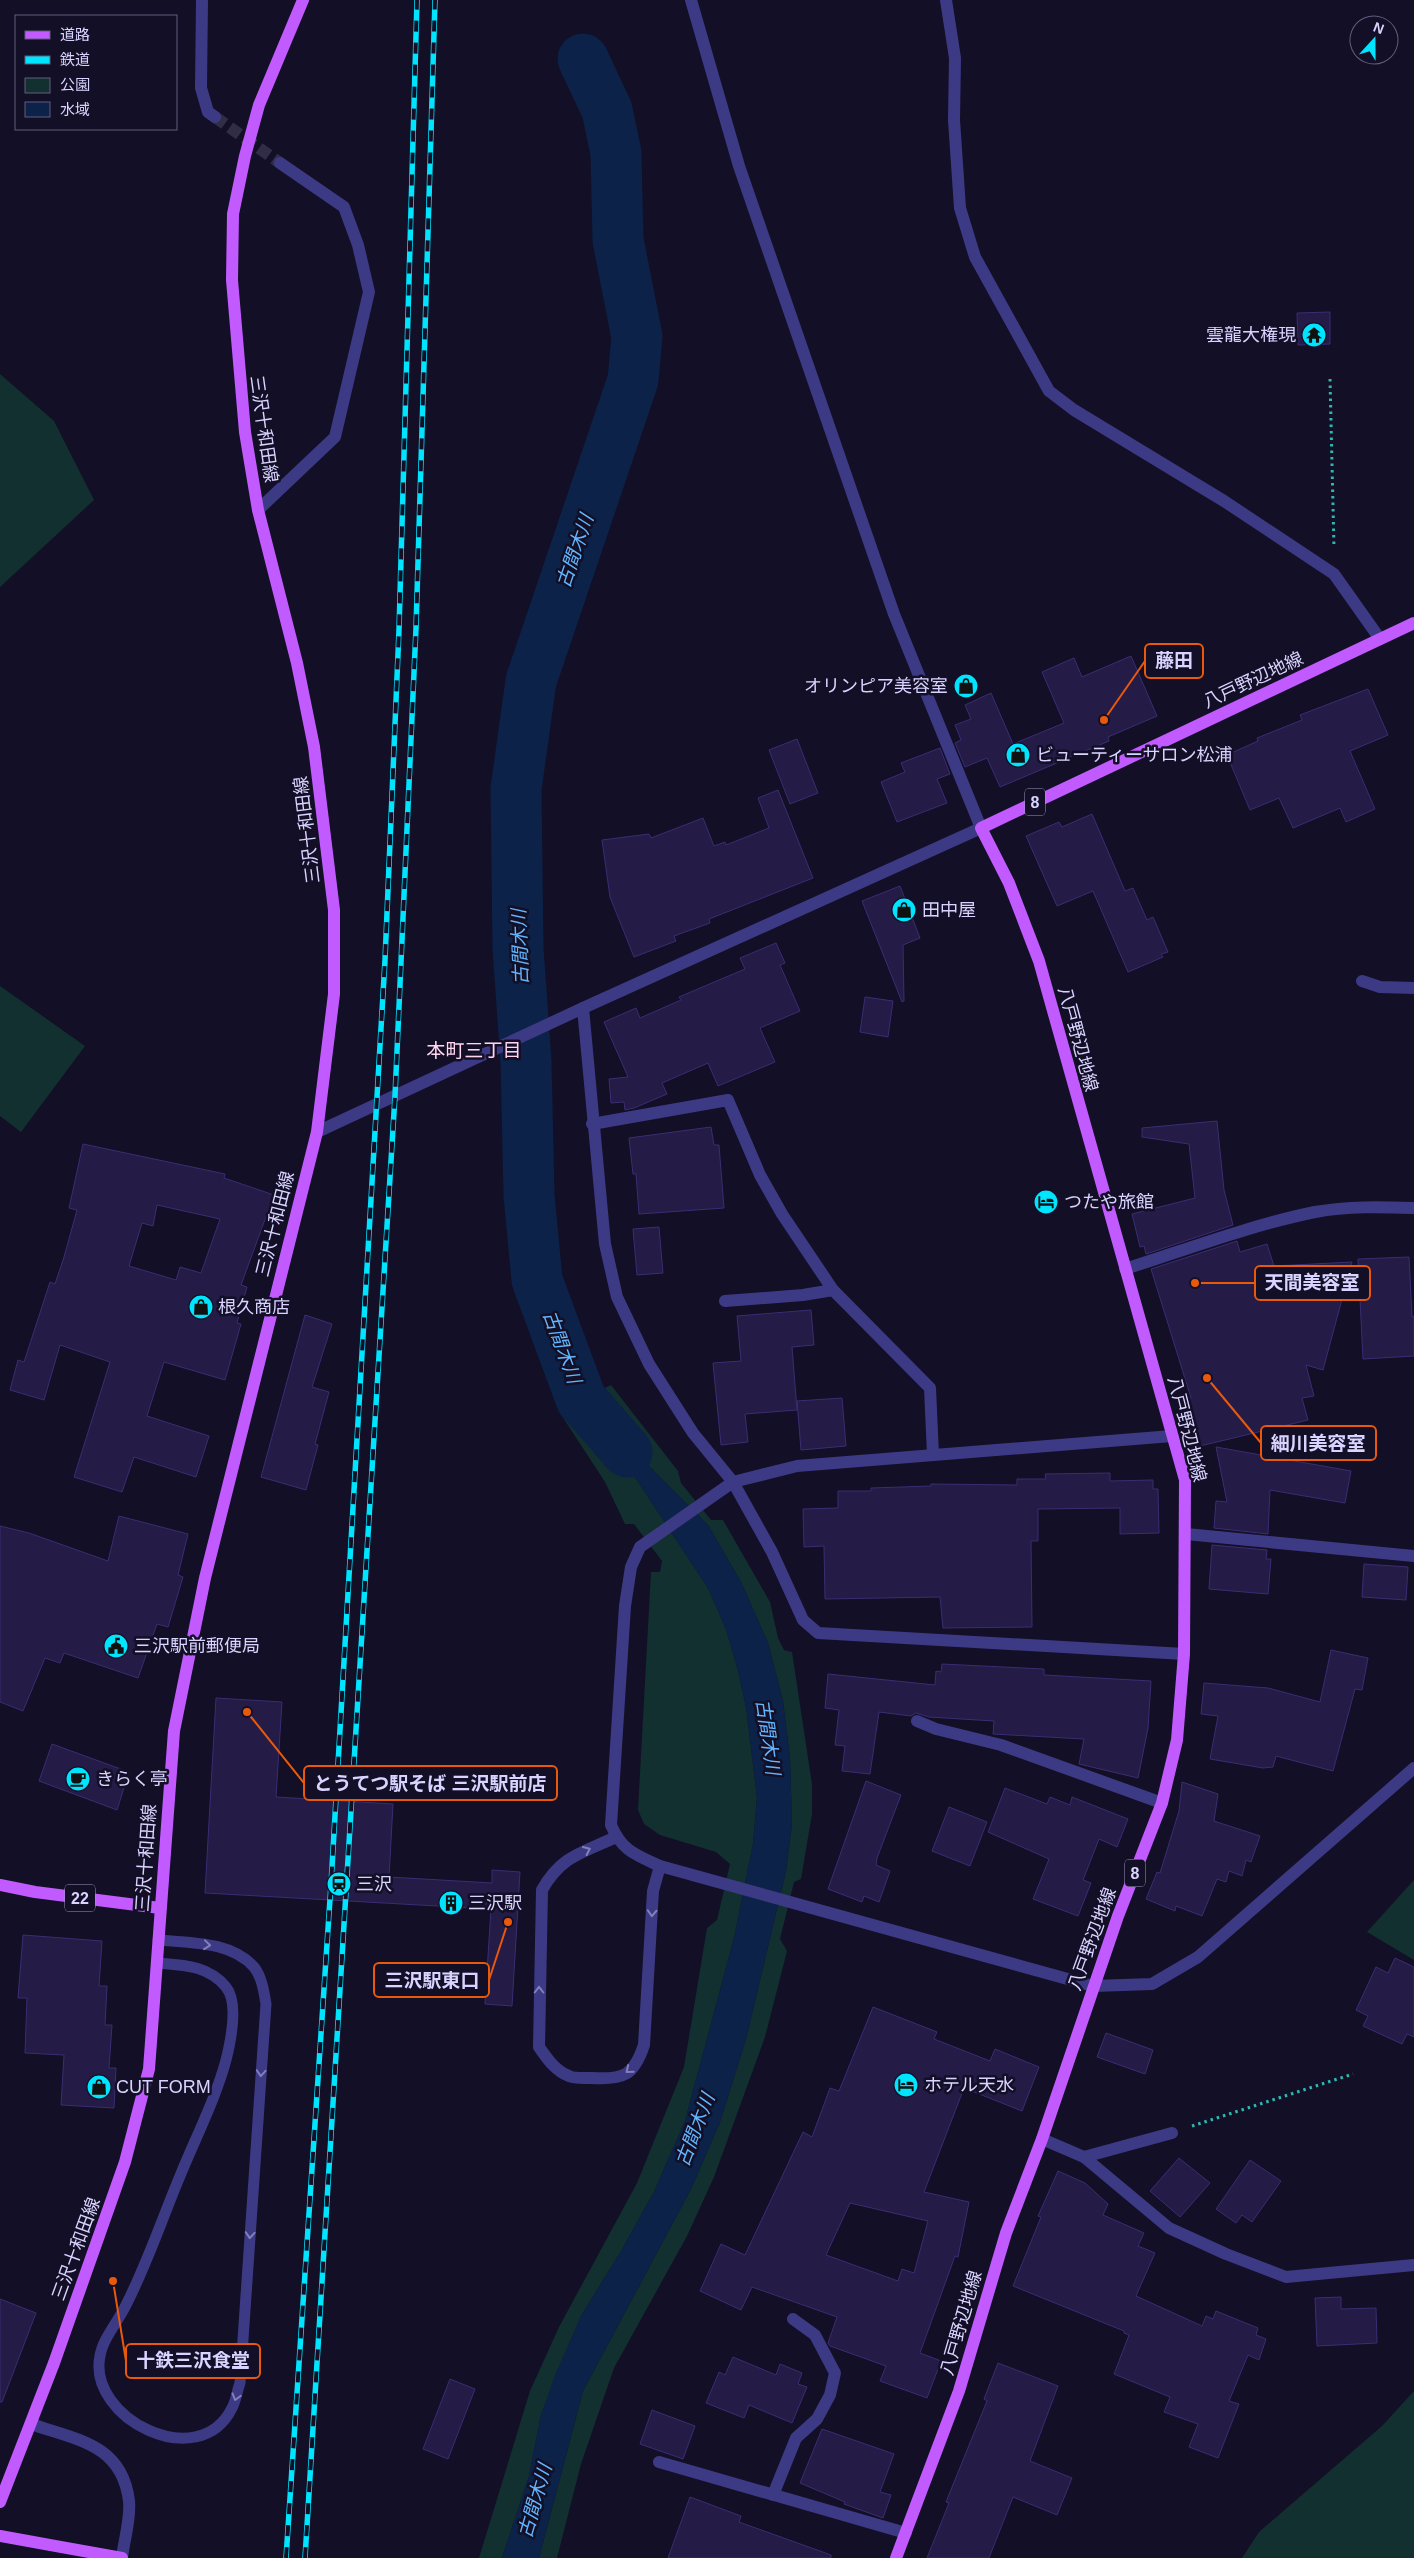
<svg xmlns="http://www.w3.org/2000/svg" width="1414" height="2558" font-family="Helvetica,'Noto Sans JP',sans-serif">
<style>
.green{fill:#12302f}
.water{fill:#0c2248}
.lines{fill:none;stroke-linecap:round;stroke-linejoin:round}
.river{stroke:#0c2248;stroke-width:51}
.building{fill:#241b47;stroke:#3b2d73;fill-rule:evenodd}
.minor-tunnel{stroke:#312d47;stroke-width:12;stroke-dasharray:12 6;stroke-linecap:butt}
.path{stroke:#2fb8b0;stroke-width:3;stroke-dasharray:2.5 4;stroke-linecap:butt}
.service{stroke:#3d3a85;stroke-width:11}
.minor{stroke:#3d3a85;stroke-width:12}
.tertiary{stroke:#3d3a85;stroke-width:12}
.primary{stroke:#c25bff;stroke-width:12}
.rail-casing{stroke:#00e5ff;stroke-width:5.5}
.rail{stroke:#130f26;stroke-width:4;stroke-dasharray:11;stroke-linecap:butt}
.oneway{stroke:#837fbc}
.labels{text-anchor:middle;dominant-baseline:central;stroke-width:5;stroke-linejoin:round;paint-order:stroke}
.shield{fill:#130f26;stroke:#9e99be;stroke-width:1}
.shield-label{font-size:16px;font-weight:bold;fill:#d9d4ff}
.poi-label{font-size:18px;fill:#d9d4ff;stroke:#130f26;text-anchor:start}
.street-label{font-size:18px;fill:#d9d4ff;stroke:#130f26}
.water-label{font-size:19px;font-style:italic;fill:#62b6ff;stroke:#130f26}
.neighbourhood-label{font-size:19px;fill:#ffd6f0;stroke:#130f26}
.leader{fill:none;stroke:#e8590c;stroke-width:2}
.callout-dot{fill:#e8590c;stroke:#130f26;stroke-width:2}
.callout{fill:#130f26;stroke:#e8590c;stroke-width:2}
.callout-label{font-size:19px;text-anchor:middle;font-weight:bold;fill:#d9d4ff}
</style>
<rect width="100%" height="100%" fill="#130f26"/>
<!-- green -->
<g class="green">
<polygon points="0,374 54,421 94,500 0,587"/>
<polygon points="0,986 85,1046 21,1132 0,1116"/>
<polygon points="611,1385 678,1471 681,1483 711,1520 723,1520 770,1602 778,1638 784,1650 792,1652 812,1784 812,1814 801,1879 794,1882 780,1939 787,1951 765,2037 714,2177 687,2236 614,2368 581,2464 557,2558 539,2558 583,2391 692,2187 720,2122 746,2039 786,1871 792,1824 790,1758 783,1701 768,1643 741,1582 708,1525 648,1465 635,1446 632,1434 588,1396"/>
<polygon points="577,1401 612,1442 708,1588 726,1629 738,1670 746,1707 757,1797 753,1844 734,1938 685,2121 654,2192 620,2253 581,2316 541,2415 529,2476 502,2558 479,2558 530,2391 559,2327 637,2183 684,2067 707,1928 717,1920 730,1864 716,1852 660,1835 644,1824 638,1810 651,1572 660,1572 662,1561 634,1524 625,1524 605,1482 558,1410"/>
<polygon points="1414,1880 1414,1960 1367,1932"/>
<polygon points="1414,2391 1414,2558 1242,2558 1259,2532 1382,2426"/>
</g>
<!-- water -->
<polygon class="water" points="588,1396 632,1434 635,1446 648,1465 708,1525 741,1582 768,1643 783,1701 790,1758 792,1824 786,1871 746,2039 720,2122 692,2187 583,2391 539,2558 502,2558 529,2476 541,2415 555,2375 581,2316 620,2253 654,2192 685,2121 734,1938 753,1844 757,1797 746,1707 738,1670 726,1629 708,1588 612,1442 577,1401"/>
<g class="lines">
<!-- river -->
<polyline class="river" points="583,59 607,110 616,153 618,240 637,337 633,380 531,681 516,789 518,948 526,1062 529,1195 537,1280 581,1399 627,1452"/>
</g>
<!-- building -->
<g class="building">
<polygon points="1330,312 1330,344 1298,345 1297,313"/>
<polygon points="1131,656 1157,716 1108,737 1109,741 1000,787 987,758 965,767 955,743 961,740 955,725 971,719 965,705 991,693 1013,744 1064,723 1042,672 1074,658 1082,677"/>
<polygon points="1368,689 1388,735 1350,751 1375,809 1346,822 1340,808 1293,828 1279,798 1250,810 1227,755 1258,741 1257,738 1302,720 1300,715"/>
<polygon points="797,739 818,793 790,804 769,750"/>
<polygon points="940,748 950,774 937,779 947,803 897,822 881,782 905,772 901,763"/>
<polygon points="778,790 813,878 709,919 710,923 674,936 676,941 634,957 610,897 602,840 649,834 651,838 703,818 714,846 725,842 726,845 769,828 758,798"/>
<polygon points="1092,814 1125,891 1133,888 1147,920 1153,917 1168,952 1161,954 1163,957 1128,972 1093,891 1057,906 1026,836 1059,822 1062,827"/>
<polygon points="900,886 920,938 903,945 904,1001 902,1002 862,901"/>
<polygon points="776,943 785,963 780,965 800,1011 760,1028 775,1062 718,1086 708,1063 662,1083 667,1094 634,1108 625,1110 624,1102 611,1103 609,1079 628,1077 604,1022 636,1008 640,1018 681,1000 679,997 745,969 740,958"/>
<polygon points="865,997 893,1001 888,1037 860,1032"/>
<polygon points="1217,1121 1224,1190 1233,1225 1146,1254 1144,1246 1140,1247 1132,1214 1195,1198 1189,1144 1142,1137 1142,1128"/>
<polygon points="711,1127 714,1145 719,1145 724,1208 639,1214 636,1174 633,1174 629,1138"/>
<path d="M83,1144l142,30 -1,4 50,17 -33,90 6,2 -10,36 4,1 -16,56 -61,-18 -17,54 62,20 -13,41 -62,-20 -12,35 -48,-15 36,-115 -50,-17 -16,55 -34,-10 8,-30 6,2 26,-80 5,2 9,-27 13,-47 -8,-2zM157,1205l63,14 -19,54 -21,-6 -4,13 -47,-14 13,-43 11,3z"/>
<polygon points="659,1227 663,1273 637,1275 633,1229"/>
<polygon points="1237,1241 1240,1252 1267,1244 1274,1266 1352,1262 1323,1370 1306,1365 1314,1396 1302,1398 1308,1420 1196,1447 1184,1400 1191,1398 1151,1269"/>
<polygon points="1409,1257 1412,1317 1414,1316 1414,1356 1363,1359 1358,1259"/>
<polygon points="811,1310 814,1345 792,1347 797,1410 745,1414 748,1442 721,1445 713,1363 741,1361 737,1316"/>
<polygon points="305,1315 332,1324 312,1387 329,1392 315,1444 318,1445 306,1490 261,1477"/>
<polygon points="842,1398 846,1446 801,1450 797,1401"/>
<polygon points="1216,1447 1351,1471 1345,1503 1270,1490 1268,1534 1214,1528 1216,1501 1227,1502"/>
<polygon points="1110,1473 1110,1481 1153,1480 1153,1489 1158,1489 1159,1533 1120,1534 1120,1508 1038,1509 1038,1541 1031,1541 1032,1627 943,1628 940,1597 825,1599 824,1546 804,1547 803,1509 838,1508 838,1491 871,1491 871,1488 931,1486 931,1484 1017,1485 1017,1479 1046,1479 1045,1474"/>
<polygon points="119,1516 188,1534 178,1575 183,1577 168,1627 157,1624 138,1678 64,1653 60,1663 45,1658 23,1711 0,1702 0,1526 29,1533 108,1561"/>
<polygon points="1212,1545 1267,1550 1266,1559 1271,1559 1268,1594 1209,1589"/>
<polygon points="1364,1564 1408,1567 1406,1600 1362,1597"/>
<polygon points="1331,1650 1368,1658 1362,1690 1355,1689 1333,1771 1276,1756 1273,1767 1263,1768 1210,1759 1218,1716 1201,1714 1204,1683 1268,1688 1320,1702"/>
<polygon points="942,1664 1044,1669 1044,1675 1151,1681 1148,1728 1138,1778 1079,1764 1084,1739 993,1734 994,1721 929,1717 916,1713 911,1716 879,1712 870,1774 842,1771 845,1746 835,1745 839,1710 825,1708 828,1674 935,1685 936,1671 941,1672"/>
<polygon points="216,1698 282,1702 276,1797 393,1804 389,1877 492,1883 492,1870 520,1872 512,2006 485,2004 491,1909 205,1893"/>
<polygon points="52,1744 129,1772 117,1810 39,1781"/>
<polygon points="866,1781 901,1795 877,1858 876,1865 890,1871 879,1902 864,1896 862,1902 828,1889"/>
<polygon points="1182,1782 1218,1794 1214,1821 1260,1836 1251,1862 1246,1860 1242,1876 1229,1871 1226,1882 1217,1879 1202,1916 1176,1906 1175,1911 1146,1899 1157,1872 1160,1873 1179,1811"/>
<polygon points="1005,1788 1047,1804 1050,1797 1070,1805 1072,1797 1128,1819 1117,1847 1099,1839 1083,1880 1091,1883 1078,1916 1033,1899 1049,1859 988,1832"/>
<polygon points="949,1807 987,1822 970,1866 932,1851"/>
<polygon points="23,1935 102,1941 99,1986 107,1986 105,2025 112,2025 109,2068 116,2068 114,2108 61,2105 64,2055 25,2053 27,1998 18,1998"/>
<polygon points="1395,1958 1414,1967 1414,2037 1407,2034 1402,2044 1363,2026 1368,2016 1356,2010 1376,1967 1388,1973"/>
<path d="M873,2007l64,25 -3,7 56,22 5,-12 44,18 -17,44 -58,-23 -40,104 45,10 -11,55 -3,-1 -35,97 21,8 -14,37 -47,-17 6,-15 -56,-20 -2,-3 9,-26 -85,-30 -11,23 -41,-19 21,-47 24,11 58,-123 9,5 18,-49 9,3zM850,2203l78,18 -14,52 -12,-4 -4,12 -72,-26z"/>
<polygon points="1106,2033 1153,2050 1145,2074 1097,2057"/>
<polygon points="1179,2158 1210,2183 1180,2217 1150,2191"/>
<polygon points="1250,2160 1281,2181 1252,2222 1242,2215 1236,2223 1216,2209"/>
<polygon points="1058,2171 1085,2183 1108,2204 1103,2215 1144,2233 1138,2246 1155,2253 1136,2296 1202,2326 1206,2316 1213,2319 1216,2311 1258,2328 1256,2335 1266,2339 1259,2360 1248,2355 1229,2401 1239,2404 1218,2458 1189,2447 1198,2424 1164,2412 1170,2397 1114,2374 1129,2335 1124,2333 1124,2331 1013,2286 1041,2217 1038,2216"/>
<polygon points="1341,2297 1341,2309 1376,2308 1377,2343 1317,2346 1315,2298"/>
<polygon points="0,2299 36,2313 2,2402 0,2402"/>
<polygon points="733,2357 776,2375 780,2364 802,2373 798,2384 807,2387 792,2423 749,2405 744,2418 706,2403 719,2372 725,2375"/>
<polygon points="998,2363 1058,2386 1030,2461 1072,2478 1057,2515 1013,2497 989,2558 927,2558 949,2503 946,2502 987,2401 984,2399"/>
<polygon points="450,2379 475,2389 448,2459 423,2449"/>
<polygon points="652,2410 695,2426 683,2459 640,2444"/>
<polygon points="822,2429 894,2454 880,2492 891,2495 883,2518 844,2504 845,2502 800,2483"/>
<polygon points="690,2497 741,2516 739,2522 831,2555 831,2558 668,2558"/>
</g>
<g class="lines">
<!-- minor-tunnel -->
<polyline class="minor-tunnel" points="215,117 280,163"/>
<!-- path -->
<g class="path">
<polyline points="1330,379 1334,548"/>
<polyline points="1192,2126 1353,2074"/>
</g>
<!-- service -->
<path class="service" d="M157,1963c25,2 51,2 69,24 13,16 5,53 0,73 -10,38 -31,79 -46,116 -18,43 -33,88 -54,129 -8,17 -23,33 -26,51 -13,62 99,119 132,52 4,-7 5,-17 8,-25l26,-379c-2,-12 -4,-27 -12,-37 -23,-26 -64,-24 -96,-27"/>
<!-- minor -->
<g class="minor">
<polyline points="202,0 201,88 208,112 215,117"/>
<polyline points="946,0 955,58 954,120 960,208 975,257 1049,391 1074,410 1224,501 1334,574 1380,639"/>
<polyline points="258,510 335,437 369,292 358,245 344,207 280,163"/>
<polyline points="1362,981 1380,987 1414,988"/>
<polyline points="592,1124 728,1100 760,1175 782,1214 833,1290"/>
<path d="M1125,1269c63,-20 126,-44 190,-57 33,-6 66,-5 99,-4"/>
<polyline points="725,1301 803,1295 833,1290 930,1388 933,1455"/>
<polyline points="733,1482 772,1552 803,1620 818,1633 1184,1654"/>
<polyline points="1186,1534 1414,1556"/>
<polyline points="917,1721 936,1729 1001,1745 1162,1803"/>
<path d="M616,1837c-34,16 -55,19 -74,53l-3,157c8,11 16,24 30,29 6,3 16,2 23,2 32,2 42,-3 52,-33l9,-154 7,-25"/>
<polyline points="1042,2139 1084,2157 1169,2228 1226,2254 1286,2277 1414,2265"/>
<polyline points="1084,2157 1172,2133"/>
<path d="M31,2424c46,16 91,20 98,77 2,17 -5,39 -7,57"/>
<polyline points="659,2462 906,2533"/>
<polyline points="773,2495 796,2438 817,2419 830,2395 835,2373 815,2335 793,2319"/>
</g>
<!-- tertiary -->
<g class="tertiary">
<polyline points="583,1008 605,1244 617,1297 649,1364 693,1433 733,1482 797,1466 1172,1436"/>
<polyline points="317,1132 583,1008 981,828 894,614 739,166 691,0"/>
<path d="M733,1482l-93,65 -9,20 -6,39 -14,219c11,26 25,30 49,41l433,120 59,-2 46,-27 216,-189"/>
</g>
<!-- primary -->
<g class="primary">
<polyline points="0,1885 35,1892 160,1908"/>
<polyline points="0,2502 54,2363 125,2162 149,2069 174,1731 205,1578 317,1132 334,994 334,910 314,747 297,663 258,510 245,432 232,280 233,214 245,156 259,105 303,0"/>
<polyline points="0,2536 122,2558"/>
<polyline points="896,2558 959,2391 1006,2233 1042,2139 1118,1916 1162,1803 1177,1740 1184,1654 1185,1480 1039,961 1009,883 981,828 1414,623"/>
</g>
<defs>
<g id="rail">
<polyline points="286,2558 331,1884 385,960 399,630 417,0"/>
<polyline points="305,2558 395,1096 416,628 435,0"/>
</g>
</defs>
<!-- rail casing -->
<use href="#rail" class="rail-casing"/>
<!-- rail -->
<use href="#rail" class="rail"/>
</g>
<!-- one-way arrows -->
<defs><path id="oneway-chevron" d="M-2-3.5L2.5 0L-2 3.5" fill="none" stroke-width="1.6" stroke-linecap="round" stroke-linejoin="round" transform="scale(1.25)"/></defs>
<g class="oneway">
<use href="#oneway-chevron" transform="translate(587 1850) rotate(-25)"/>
<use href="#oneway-chevron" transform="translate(652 1913) rotate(93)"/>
<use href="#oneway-chevron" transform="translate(207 1945) rotate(6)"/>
<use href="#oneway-chevron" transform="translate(539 1990) rotate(-90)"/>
<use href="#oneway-chevron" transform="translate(629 2070) rotate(141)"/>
<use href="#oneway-chevron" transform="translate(261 2073) rotate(94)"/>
<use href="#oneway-chevron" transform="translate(250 2235) rotate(94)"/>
<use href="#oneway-chevron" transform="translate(236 2397) rotate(106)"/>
</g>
<!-- icons -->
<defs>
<symbol id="temple-disc" viewBox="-11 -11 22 22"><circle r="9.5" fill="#00e5ff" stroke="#130f26"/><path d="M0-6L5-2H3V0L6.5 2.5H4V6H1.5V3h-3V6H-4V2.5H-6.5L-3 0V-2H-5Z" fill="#111"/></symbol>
<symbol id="shop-disc" viewBox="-11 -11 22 22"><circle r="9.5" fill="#00e5ff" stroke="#130f26"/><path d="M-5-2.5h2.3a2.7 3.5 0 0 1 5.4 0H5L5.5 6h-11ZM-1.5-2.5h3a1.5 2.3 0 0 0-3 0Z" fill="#111"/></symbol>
<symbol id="hotel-disc" viewBox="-11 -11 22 22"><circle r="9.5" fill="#00e5ff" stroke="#130f26"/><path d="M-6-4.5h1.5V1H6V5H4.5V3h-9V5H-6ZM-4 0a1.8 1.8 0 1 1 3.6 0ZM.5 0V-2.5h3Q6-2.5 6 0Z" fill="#111"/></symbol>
<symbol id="civic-disc" viewBox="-11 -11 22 22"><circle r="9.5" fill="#00e5ff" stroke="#130f26"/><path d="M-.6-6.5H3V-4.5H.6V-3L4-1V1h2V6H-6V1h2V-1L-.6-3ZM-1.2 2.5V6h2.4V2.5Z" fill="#111"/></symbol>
<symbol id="cafe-disc" viewBox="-11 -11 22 22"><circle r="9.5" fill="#00e5ff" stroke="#130f26"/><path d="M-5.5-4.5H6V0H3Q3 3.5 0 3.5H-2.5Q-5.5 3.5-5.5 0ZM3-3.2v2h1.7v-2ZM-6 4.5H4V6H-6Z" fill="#111"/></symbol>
<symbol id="station-disc" viewBox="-11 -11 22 22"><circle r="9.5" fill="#00e5ff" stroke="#130f26"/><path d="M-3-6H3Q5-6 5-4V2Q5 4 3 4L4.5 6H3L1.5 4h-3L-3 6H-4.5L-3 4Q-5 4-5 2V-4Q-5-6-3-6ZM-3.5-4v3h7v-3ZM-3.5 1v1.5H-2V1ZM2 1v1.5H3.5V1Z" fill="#111"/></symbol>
<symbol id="building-disc" viewBox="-11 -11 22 22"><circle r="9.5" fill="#00e5ff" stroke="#130f26"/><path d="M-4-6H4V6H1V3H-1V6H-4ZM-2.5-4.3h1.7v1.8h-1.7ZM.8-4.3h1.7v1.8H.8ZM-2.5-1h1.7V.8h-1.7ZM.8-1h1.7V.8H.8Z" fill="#111"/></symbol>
</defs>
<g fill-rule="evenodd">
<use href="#temple-disc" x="1300" y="321" width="28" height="28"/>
<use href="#shop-disc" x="952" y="672" width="28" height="28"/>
<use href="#shop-disc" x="1004" y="741" width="28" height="28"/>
<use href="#shop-disc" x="890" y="896" width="28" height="28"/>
<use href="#hotel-disc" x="1032" y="1188" width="28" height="28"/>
<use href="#shop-disc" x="187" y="1293" width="28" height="28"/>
<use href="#civic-disc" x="102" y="1632" width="28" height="28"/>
<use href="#cafe-disc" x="64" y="1765" width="28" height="28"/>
<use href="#station-disc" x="325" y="1870" width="28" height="28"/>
<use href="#building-disc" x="437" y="1889" width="28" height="28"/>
<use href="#hotel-disc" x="892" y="2071" width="28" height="28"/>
<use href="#shop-disc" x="85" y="2073" width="28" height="28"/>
</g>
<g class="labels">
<!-- shield labels -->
<g class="shield">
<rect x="1025" y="788.5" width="20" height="27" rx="4"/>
<rect x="1125" y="1859.5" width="20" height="27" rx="4"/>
<rect x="65" y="1884.5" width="30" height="27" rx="4"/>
</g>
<g class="shield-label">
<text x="1035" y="802">8</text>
<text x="1135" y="1873">8</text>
<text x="80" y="1898">22</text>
</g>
<!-- poi labels -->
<g class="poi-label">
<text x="1296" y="335" text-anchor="end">雲龍大権現</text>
<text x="948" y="686" text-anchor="end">オリンピア美容室</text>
<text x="1036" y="755">ビューティーサロン松浦</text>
<text x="922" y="910">田中屋</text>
<text x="1064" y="1202">つたや旅館</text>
<text x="218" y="1307">根久商店</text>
<text x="134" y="1646">三沢駅前郵便局</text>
<text x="96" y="1779">きらく亭</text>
<text x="356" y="1884">三沢</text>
<text x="468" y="1903">三沢駅</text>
<text x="924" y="2085">ホテル天水</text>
<text x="116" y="2087">CUT FORM</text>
</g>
<!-- street labels -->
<g class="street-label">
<text transform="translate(264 429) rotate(82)">三沢十和田線</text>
<text transform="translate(1253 680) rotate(-25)">八戸野辺地線</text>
<text transform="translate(307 830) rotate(-97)">三沢十和田線</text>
<text transform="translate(1078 1039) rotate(75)">八戸野辺地線</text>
<text transform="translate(275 1224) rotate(-76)">三沢十和田線</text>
<text transform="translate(1187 1429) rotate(76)">八戸野辺地線</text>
<text transform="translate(146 1858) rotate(-86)">三沢十和田線</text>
<text transform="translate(1092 1939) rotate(-70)">八戸野辺地線</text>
<text transform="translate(76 2249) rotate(-70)">三沢十和田線</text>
<text transform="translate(961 2323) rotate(-74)">八戸野辺地線</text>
</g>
<!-- water labels -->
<g class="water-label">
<text transform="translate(575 551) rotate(-71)">古間木川</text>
<text transform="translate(520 947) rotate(-92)">古間木川</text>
<text transform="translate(562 1347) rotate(70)">古間木川</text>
<text transform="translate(768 1737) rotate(82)">古間木川</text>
<text transform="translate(695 2130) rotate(-69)">古間木川</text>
<text transform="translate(535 2501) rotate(-74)">古間木川</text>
</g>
<!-- neighbourhood labels -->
<g class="neighbourhood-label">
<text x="474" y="1050">本町三丁目</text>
</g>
</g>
<!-- callouts -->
<path class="leader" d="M1104 720L1145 661M1195 1283L1255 1283M1207 1378L1261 1443M247 1712L304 1783M508 1922L489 1980M113 2281L126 2361"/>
<g class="callout-dot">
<circle cx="1104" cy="720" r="5"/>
<circle cx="1195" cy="1283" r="5"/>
<circle cx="1207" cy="1378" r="5"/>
<circle cx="247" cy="1712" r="5"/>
<circle cx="508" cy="1922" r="5"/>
<circle cx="113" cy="2281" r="5"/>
</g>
<g class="callout">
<rect x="1145" y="644" width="58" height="34" rx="5"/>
<rect x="1255" y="1266" width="115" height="34" rx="5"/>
<rect x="1261" y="1426" width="115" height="34" rx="5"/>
<rect x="304" y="1766" width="253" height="34" rx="5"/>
<rect x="374" y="1963" width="115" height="34" rx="5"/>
<rect x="126" y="2344" width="134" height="34" rx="5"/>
</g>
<g class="callout-label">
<text x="1174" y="667">藤田</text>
<text x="1312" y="1289">天間美容室</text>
<text x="1318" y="1450">細川美容室</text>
<text x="430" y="1790">とうてつ駅そば 三沢駅前店</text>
<text x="432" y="1987">三沢駅東口</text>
<text x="193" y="2367">十鉄三沢食堂</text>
</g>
<!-- legend -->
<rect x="15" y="15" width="162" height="115" fill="#130f26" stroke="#625e7d"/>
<rect x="25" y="31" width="25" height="8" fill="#c25bff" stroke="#625e7d"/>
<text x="60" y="40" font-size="15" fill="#d9d4ff">道路</text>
<rect x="25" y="56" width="25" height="8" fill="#00e5ff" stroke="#625e7d"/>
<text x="60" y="65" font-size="15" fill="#d9d4ff">鉄道</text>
<rect x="25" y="78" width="25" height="15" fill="#12302f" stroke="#625e7d"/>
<text x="60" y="90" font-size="15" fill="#d9d4ff">公園</text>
<rect x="25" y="102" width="25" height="15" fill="#0c2248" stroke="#625e7d"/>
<text x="60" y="115" font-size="15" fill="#d9d4ff">水域</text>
<!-- north arrow -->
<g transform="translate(1374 40) rotate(21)"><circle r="24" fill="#130f26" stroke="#625e7d"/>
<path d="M0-4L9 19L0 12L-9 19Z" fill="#00e5ff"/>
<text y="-8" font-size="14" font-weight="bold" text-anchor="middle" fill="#d9d4ff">N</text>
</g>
</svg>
